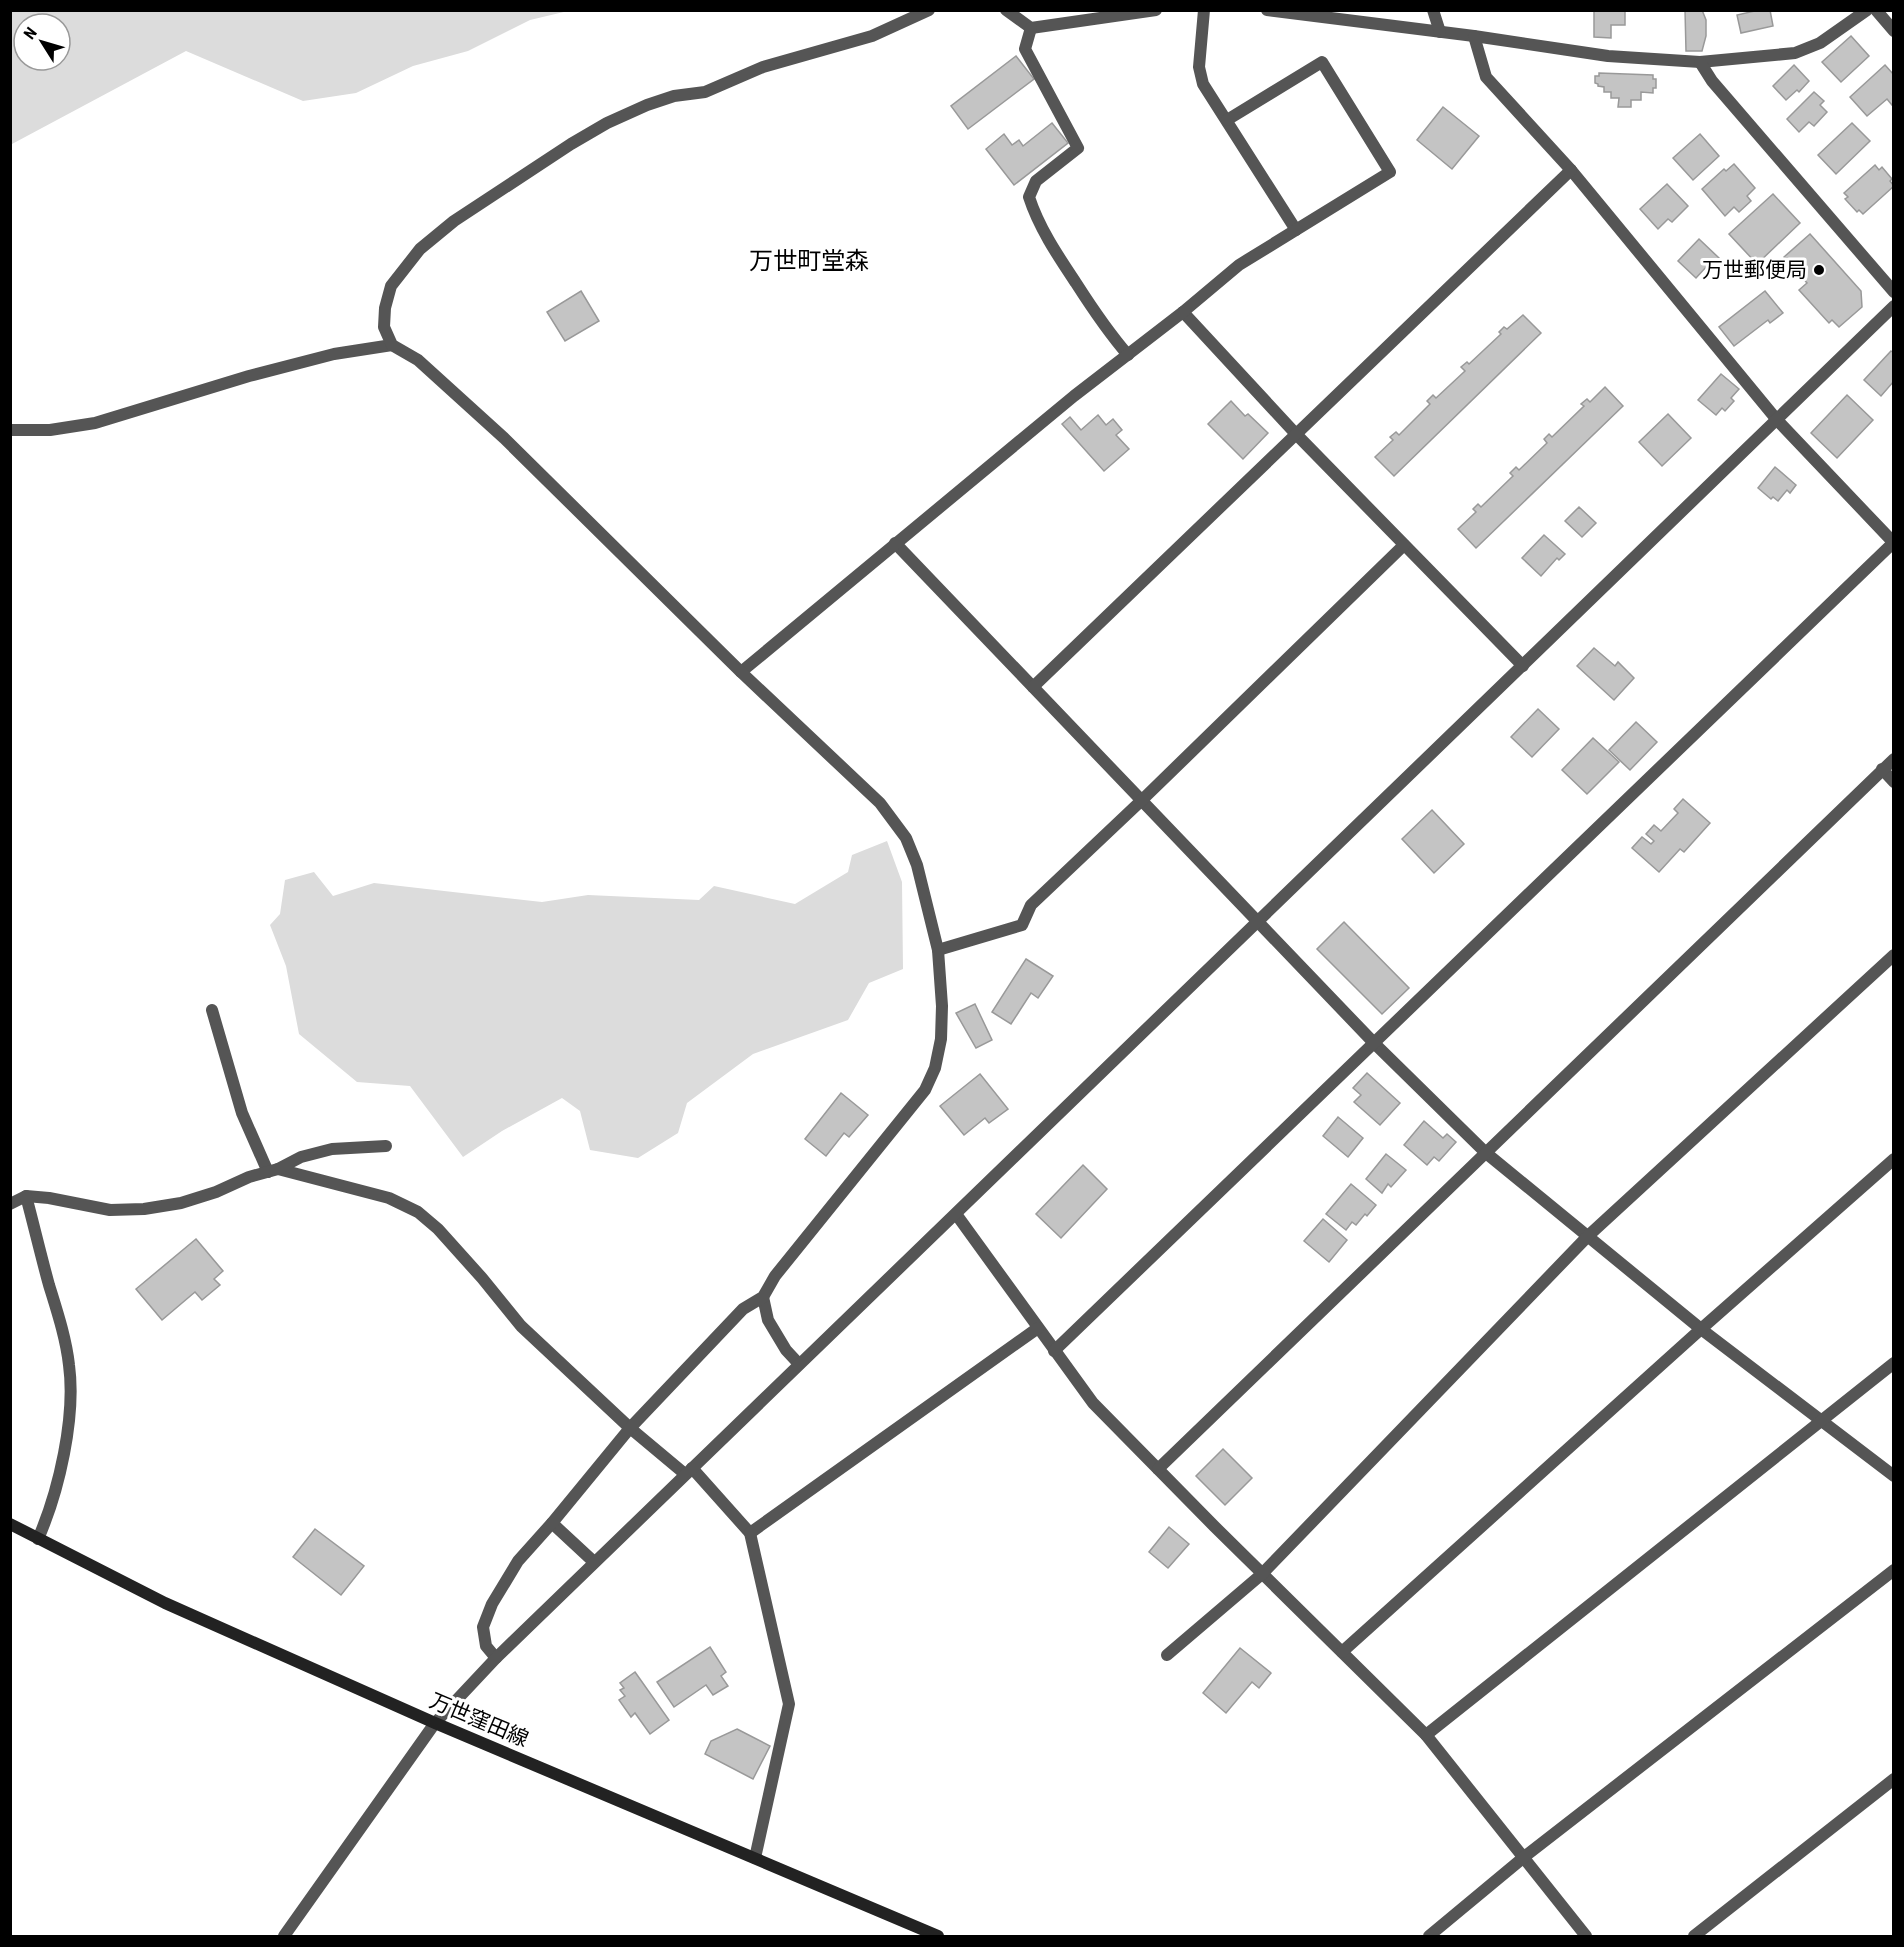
<svg xmlns="http://www.w3.org/2000/svg" width="1904" height="1947" font-family="'Roboto Condensed','Noto Sans JP',sans-serif">
<style>
.green{fill:#dcdcdc;fill-rule:evenodd}
.building{fill:#c4c4c4;stroke:#999;stroke-width:1.5}
.lines{fill:none;stroke-linecap:round;stroke-linejoin:round}
.minor{stroke:#555;stroke-width:12}
.tertiary{stroke:#555;stroke-width:12}
.secondary{stroke:#222;stroke-width:12}
.poi-dot{fill:#000;stroke:#fff;stroke-width:2}
.labels{text-anchor:middle;dominant-baseline:central;stroke-width:6;stroke-linejoin:round;paint-order:stroke}
.poi-label{font-size:21px;fill:#000;stroke:#fff;text-anchor:end}
.street-label{font-size:21px;fill:#000;stroke:#fff}
.quarter-label{font-size:24px;fill:#000;stroke:#fff}
</style>
<rect width="100%" height="100%" fill="#fff"/>
<!-- green -->
<g class="green">
<path d="M11,10h557v1l-38,9 -62,31 -55,15 -57,27 -53,8 -117,-50 -174,93h-2zM24,24h36v36h-36z"/>
<polygon points="887,841 902,882 903,969 869,983 848,1020 753,1054 687,1103 678,1133 638,1158 590,1150 580,1111 562,1098 502,1131 463,1157 410,1086 357,1082 299,1034 286,966 270,925 280,914 285,880 314,872 333,896 374,883 542,902 588,895 699,900 714,886 795,904 848,872 852,855"/>
</g>
<!-- building -->
<g class="building">
<polygon points="1594,10 1625,10 1625,25 1611,25 1611,38 1594,37"/>
<polygon points="1685,10 1702,10 1706,20 1706,36 1702,51 1686,51"/>
<polygon points="1759,10 1770,10 1773,26 1741,33 1737,15"/>
<polygon points="1851,36 1869,56 1841,82 1822,62"/>
<polygon points="1016,56 1034,79 968,129 951,106"/>
<polygon points="1794,65 1809,81 1799,92 1797,90 1786,100 1773,86"/>
<polygon points="1885,65 1894,75 1894,104 1892,105 1887,99 1867,116 1850,97"/>
<polygon points="1599,73 1653,75 1653,79 1656,79 1656,88 1653,88 1653,93 1641,92 1641,100 1631,100 1631,107 1618,107 1619,98 1611,98 1611,92 1604,92 1604,87 1598,86 1598,84 1595,83 1595,76 1599,76"/>
<polygon points="1814,92 1824,101 1820,105 1827,112 1814,126 1809,122 1799,132 1787,119"/>
<polygon points="1443,107 1479,136 1452,169 1417,140"/>
<polygon points="1052,123 1068,143 1014,185 986,149 1004,134 1012,145 1019,140 1023,146"/>
<polygon points="1852,123 1870,141 1836,174 1818,155"/>
<polygon points="1700,134 1719,156 1693,180 1673,158"/>
<polygon points="1734,164 1755,188 1747,196 1751,201 1739,212 1734,207 1725,216 1702,189 1724,169 1726,171"/>
<polygon points="1875,165 1879,170 1882,167 1892,179 1890,181 1894,186 1863,214 1859,210 1857,212 1845,199 1848,197 1844,193"/>
<polygon points="1667,184 1688,206 1672,222 1668,219 1658,229 1640,209"/>
<polygon points="1773,194 1800,223 1757,264 1729,234"/>
<polygon points="1810,234 1861,291 1862,307 1839,327 1832,320 1829,323 1799,290 1807,283 1784,257"/>
<polygon points="1699,239 1719,258 1709,268 1707,266 1696,278 1678,261"/>
<polygon points="581,291 599,321 565,341 547,312"/>
<polygon points="1765,291 1783,313 1770,323 1768,320 1734,346 1719,327"/>
<polygon points="1523,315 1541,333 1394,476 1375,457 1393,440 1390,437 1396,432 1399,435 1430,404 1427,401 1433,395 1436,398 1465,371 1461,367 1467,362 1469,364 1501,334 1499,332 1504,327 1507,329"/>
<polygon points="1891,351 1894,353 1894,381 1881,396 1864,380"/>
<polygon points="1721,374 1739,389 1731,398 1734,401 1725,411 1722,408 1716,415 1698,400"/>
<polygon points="1605,387 1623,406 1476,548 1458,529 1476,512 1473,509 1478,504 1481,507 1513,476 1510,473 1516,467 1519,470 1547,443 1544,439 1549,434 1552,437 1584,406 1581,404 1587,399 1590,402"/>
<polygon points="1847,395 1873,420 1837,458 1811,433"/>
<polygon points="1231,401 1245,416 1248,414 1268,433 1243,459 1208,424"/>
<polygon points="1668,414 1691,438 1662,466 1639,442"/>
<polygon points="1098,415 1106,425 1113,419 1122,430 1116,435 1129,449 1104,471 1062,424 1070,417 1081,430"/>
<polygon points="1775,467 1796,485 1790,493 1787,490 1778,501 1773,497 1771,499 1758,488"/>
<polygon points="1579,507 1596,523 1582,537 1565,521"/>
<polygon points="1544,535 1565,554 1559,560 1557,558 1541,576 1522,558"/>
<polygon points="1594,648 1615,666 1618,662 1634,678 1614,700 1577,666"/>
<polygon points="1538,709 1559,729 1532,757 1511,737"/>
<polygon points="1636,722 1657,742 1630,770 1609,750"/>
<polygon points="1593,738 1619,762 1587,794 1562,770"/>
<polygon points="1683,799 1710,823 1684,852 1680,849 1659,872 1632,848 1642,837 1651,844 1654,841 1646,834 1654,825 1661,831 1678,813 1674,809"/>
<polygon points="1432,810 1464,844 1434,873 1402,839"/>
<polygon points="1344,922 1409,988 1382,1014 1317,949"/>
<polygon points="1026,959 1053,976 1038,998 1031,993 1011,1024 992,1012"/>
<polygon points="975,1004 992,1040 976,1048 956,1013"/>
<polygon points="1367,1073 1400,1103 1380,1125 1354,1102 1361,1095 1353,1088"/>
<polygon points="980,1074 1008,1109 989,1123 985,1118 964,1135 940,1106"/>
<polygon points="841,1093 868,1115 849,1137 844,1133 826,1156 805,1139"/>
<polygon points="1338,1117 1363,1138 1348,1157 1323,1136"/>
<polygon points="1424,1121 1443,1138 1447,1134 1456,1142 1439,1161 1434,1157 1427,1165 1404,1145"/>
<polygon points="1386,1154 1406,1170 1391,1187 1388,1184 1382,1193 1366,1179"/>
<polygon points="1083,1165 1107,1189 1061,1238 1036,1214"/>
<polygon points="1351,1184 1376,1205 1367,1216 1365,1214 1356,1225 1352,1222 1346,1230 1326,1214"/>
<polygon points="1323,1219 1347,1240 1329,1262 1304,1241"/>
<polygon points="196,1239 223,1271 214,1279 220,1285 202,1300 195,1292 162,1320 136,1289"/>
<polygon points="1223,1449 1252,1478 1225,1505 1196,1476"/>
<polygon points="1169,1527 1189,1544 1168,1568 1149,1552"/>
<polygon points="315,1529 364,1566 341,1595 293,1557"/>
<polygon points="710,1647 726,1672 721,1676 728,1686 713,1695 706,1685 674,1707 657,1682"/>
<polygon points="1240,1648 1271,1673 1259,1688 1252,1682 1226,1713 1203,1693"/>
<polygon points="635,1672 669,1720 650,1734 635,1713 631,1717 619,1700 625,1696 620,1690 624,1688 620,1683"/>
<polygon points="737,1729 770,1746 753,1779 705,1754 711,1741"/>
</g>
<g class="lines">
<!-- minor -->
<g class="minor">
<polyline points="1006,10 1031,28 1156,10"/>
<polyline points="1204,10 1199,67 1203,84 1296,230"/>
<polyline points="1267,10 1474,36 1608,56 1700,62 1795,53 1820,43 1867,10"/>
<polyline points="1433,10 1440,32"/>
<polyline points="1876,10 1894,31"/>
<path d="M1031,28l-6,21 53,99 -42,33 -7,16c10,31 29,59 47,86 16,25 32,49 52,72"/>
<polyline points="1474,36 1486,77 1571,170 1777,420 1894,543"/>
<polyline points="1183,312 1295,433 1523,666"/>
<polyline points="10,430 50,430 95,423 249,376 334,354 392,345"/>
<polyline points="895,543 1375,1044 1486,1153 1701,1329 1894,1476"/>
<polyline points="741,672 1074,396 1183,312 1239,265 1390,172 1322,62 1227,120"/>
<polyline points="1033,687 1571,170"/>
<polyline points="1882,769 1894,782"/>
<polyline points="938,950 1022,925 1031,905 1142,800 1404,545"/>
<polyline points="212,1010 242,1113 268,1172"/>
<polyline points="278,1169 389,1198 418,1212 438,1229 482,1278 521,1326 630,1428 685,1474"/>
<polyline points="10,1204 26,1196 49,1198 110,1210 144,1209 181,1203 216,1192 249,1177 278,1169 301,1157 332,1149 386,1146"/>
<polyline points="956,1214 1093,1403 1214,1526 1426,1735 1586,1936"/>
<polyline points="763,1297 768,1320 786,1350 799,1364"/>
<polyline points="1054,1351 1893,543"/>
<polyline points="692,1468 750,1533 789,1704 755,1858"/>
<polyline points="1158,1469 1894,759"/>
<polyline points="552,1523 594,1562"/>
<polyline points="750,1533 1038,1328"/>
<polyline points="1342,1652 1701,1329 1894,1159"/>
<polyline points="1167,1655 1262,1574 1588,1236 1894,955"/>
<polyline points="496,1658 486,1646 483,1627 492,1604 518,1561 552,1523 630,1428 743,1309 763,1297 775,1276 925,1090 935,1068 941,1039 942,1006 938,950 917,865 906,838 880,803 741,672 504,438 418,360 392,345 384,327 385,308 391,286 420,249 454,221 571,144 607,123 647,105 674,96 705,92 763,67 872,36 929,10"/>
<polyline points="1426,1735 1894,1363"/>
<polyline points="284,1936 435,1723"/>
<polyline points="1429,1936 1524,1857 1894,1570"/>
<polyline points="1694,1936 1894,1779"/>
</g>
<!-- tertiary -->
<g class="tertiary">
<polyline points="1700,62 1712,81 1894,292"/>
<path d="M26,1196c8,30 15,60 23,89 8,26 17,53 20,80 7,52 -10,126 -31,174"/>
<polyline points="435,1723 496,1658 1894,306"/>
</g>
<!-- secondary -->
<polyline class="secondary" points="10,1524 165,1603 435,1723 938,1936"/>
</g>
<!-- markers -->
<circle class="poi-dot" cx="1819" cy="270" r="6"/>
<g class="labels">
<!-- poi labels -->
<g class="poi-label">
<text x="1807" y="270">万世郵便局</text>
</g>
<!-- street labels -->
<g class="street-label">
<text transform="translate(479 1720) rotate(23)">万世窪田線</text>
</g>
<!-- quarter labels -->
<g class="quarter-label">
<text x="809" y="261">万世町堂森</text>
</g>
</g>
<!-- border -->
<rect width="1904" height="1947" fill="none" stroke="#000000" stroke-width="24"/>
<!-- north arrow -->
<g transform="translate(42 42) rotate(307)"><circle r="28" fill="#ffffff" stroke="#999999" stroke-width="1.5"/>
<path d="M0-4.5L10 22L0 15L-10 22Z" fill="#000000"/>
<text y="-9" font-size="16" font-weight="bold" text-anchor="middle" fill="#000000">N</text>
</g>
</svg>
